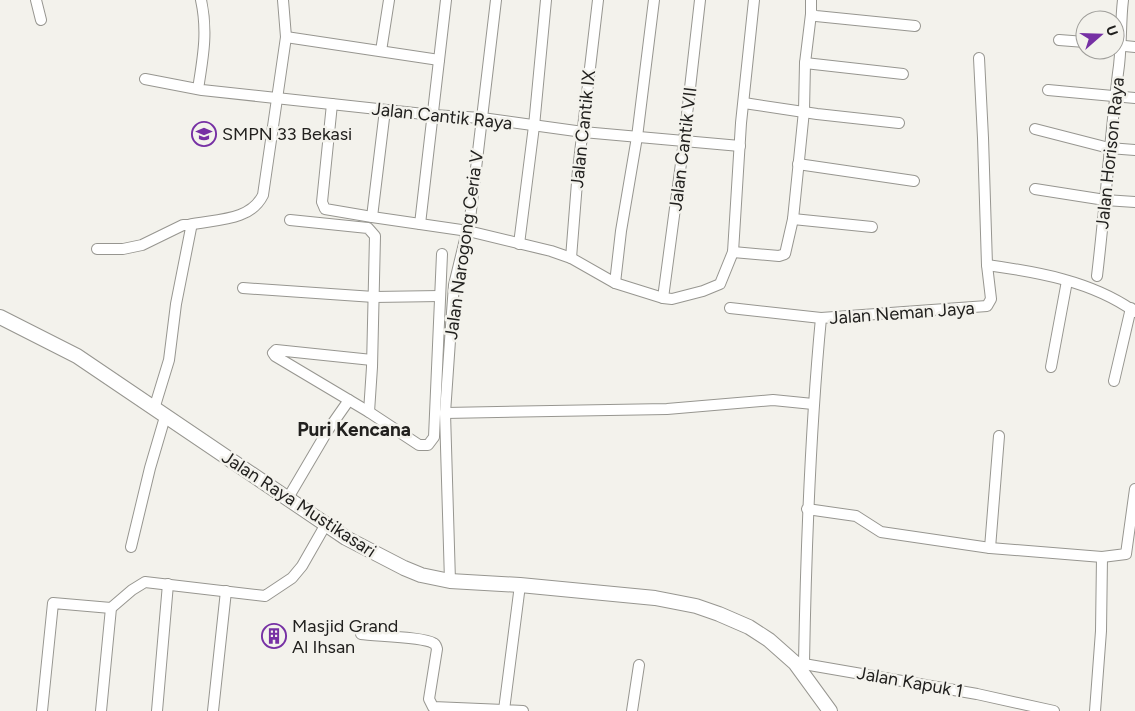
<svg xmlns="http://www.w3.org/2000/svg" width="1135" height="711" font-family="Figtree,sans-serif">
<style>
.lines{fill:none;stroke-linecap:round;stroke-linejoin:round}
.street-casing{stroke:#979690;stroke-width:12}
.secondary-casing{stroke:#979690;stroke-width:16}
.street{stroke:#fff;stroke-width:10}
.secondary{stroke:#fff;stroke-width:14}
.labels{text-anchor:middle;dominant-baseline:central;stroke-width:5;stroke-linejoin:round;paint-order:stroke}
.street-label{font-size:18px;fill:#21201e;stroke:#f3f2ec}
.poi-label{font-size:18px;fill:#21201e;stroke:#f3f2ec;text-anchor:start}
.neighbourhood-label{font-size:19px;font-weight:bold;fill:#21201e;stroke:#f3f2ec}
</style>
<rect width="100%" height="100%" fill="#f3f2ec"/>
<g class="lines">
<defs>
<g id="street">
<polyline points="36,0 41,20"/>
<polyline points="811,0 811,14 816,16 915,26"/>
<polyline points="286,37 439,60"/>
<polyline points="1059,40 1085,42"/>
<polyline points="1115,45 1135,47"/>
<polyline points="381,51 389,0"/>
<polyline points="805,63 903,74"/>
<polyline points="145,79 202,90 433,115 482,118 583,132 740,146"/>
<path d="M198,89c5,-32 10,-57 3,-89"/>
<polyline points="1048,90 1135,98"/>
<polyline points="744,103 817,114 899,123"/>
<polyline points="332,104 322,202 325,209 372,217 468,231 551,251 571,258 615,283 663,298 672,299 703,291 720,284 733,252 741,123 754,0"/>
<polyline points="1035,129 1109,148 1135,150"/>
<polyline points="798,164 914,181"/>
<polyline points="1035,189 1105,200 1135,202"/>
<polyline points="372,217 385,110"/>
<polyline points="793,219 872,227"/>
<polyline points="290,220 368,228 375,236 372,367 369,412"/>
<polyline points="420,224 446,0"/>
<path d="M188,225c26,-6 62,-3 75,-30l23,-158 -3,-37"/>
<polyline points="519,244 534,126 546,0"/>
<polyline points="97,249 123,249 142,245 183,225 188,225 191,228 176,304 169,360 154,409"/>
<polyline points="733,252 779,256 785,254 793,219 804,111 805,63 811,14"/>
<polyline points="571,258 578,170 598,0"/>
<path d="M987,265c50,7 105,16 148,47"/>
<path d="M1097,276c8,-68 13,-136 21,-203 4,-24 2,-49 5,-73"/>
<polyline points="615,283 621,231 637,137 654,0"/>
<polyline points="243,288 374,297 440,296"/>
<polyline points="663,298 684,141 700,0"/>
<polyline points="730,308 821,318"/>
<polyline points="372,360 276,350 273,353 275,356 369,412 419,445 428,445 434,437 442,254"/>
<polyline points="1051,367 1067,281"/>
<polyline points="1114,381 1131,308"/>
<polyline points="445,413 667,409 773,400 813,404"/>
<polyline points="288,498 328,430 349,400"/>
<polyline points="807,509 856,516 881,532 990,548 1102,557 1126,554 1135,489"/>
<polyline points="131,547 150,468 165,417"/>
<polyline points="990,548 999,436"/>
<polyline points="450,581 445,413 451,326 454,285 470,219 496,0"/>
<polyline points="520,585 504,710 523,711"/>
<path d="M361,634c13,2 63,3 72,9 3,1 3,3 4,6l-8,50 4,8 71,3"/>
<polyline points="798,663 977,694 1054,711"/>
<path d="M804,663c2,-116 6,-230 17,-345l166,-12 4,-7 -4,-34 -4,-127 -4,-80"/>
<polyline points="42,711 53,603 111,608"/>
<polyline points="101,711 111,608 132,590 145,582 265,596 292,578 302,566 326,524"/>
<polyline points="157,711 168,584"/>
<polyline points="213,711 226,591"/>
<polyline points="632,711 639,665"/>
<polyline points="1095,711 1101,631 1102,557"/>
</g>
<polyline id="secondary" points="0,317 77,356 346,538 404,568 421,575 450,581 520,585 655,598 696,606 719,614 749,627 769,640 795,663 830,711"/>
</defs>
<!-- street casing -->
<use href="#street" class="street-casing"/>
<!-- secondary casing -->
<use href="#secondary" class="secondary-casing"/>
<!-- street -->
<use href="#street" class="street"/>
<!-- secondary -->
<use href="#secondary" class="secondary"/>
</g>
<!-- icons -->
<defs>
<symbol id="school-ring" viewBox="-11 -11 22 22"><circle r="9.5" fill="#f3f2ec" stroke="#7630a4" stroke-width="1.5"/><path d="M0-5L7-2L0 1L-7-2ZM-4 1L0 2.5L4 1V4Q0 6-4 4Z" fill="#7630a4"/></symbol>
<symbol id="building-ring" viewBox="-11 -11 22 22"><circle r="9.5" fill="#f3f2ec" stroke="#7630a4" stroke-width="1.5"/><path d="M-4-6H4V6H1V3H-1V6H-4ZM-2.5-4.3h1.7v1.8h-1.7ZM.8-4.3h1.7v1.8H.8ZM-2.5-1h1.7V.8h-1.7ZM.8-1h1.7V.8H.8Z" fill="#7630a4"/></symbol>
</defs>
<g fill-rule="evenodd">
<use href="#school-ring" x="190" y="120" width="28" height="28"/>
<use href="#building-ring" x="260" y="622" width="28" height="28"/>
</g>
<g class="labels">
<!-- street labels -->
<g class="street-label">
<text transform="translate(442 116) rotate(6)">Jalan Cantik Raya</text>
<text transform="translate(583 129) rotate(-84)">Jalan Cantik IX</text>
<text transform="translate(683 149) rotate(-83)">Jalan Cantik VII</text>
<text transform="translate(1110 153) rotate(-84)">Jalan Horison Raya</text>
<text transform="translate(464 245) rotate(-82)">Jalan Narogong Ceria V</text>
<text transform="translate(902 313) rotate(-4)">Jalan Neman Jaya</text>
<text transform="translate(299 504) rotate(33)">Jalan Raya Mustikasari</text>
<text transform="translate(910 682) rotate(10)">Jalan Kapuk 1</text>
</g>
<!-- poi labels -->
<g class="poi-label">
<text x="222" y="134">SMPN 33 Bekasi</text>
<text x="292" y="626">Masjid Grand<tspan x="292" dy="21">Al Ihsan</tspan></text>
</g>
<!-- neighbourhood labels -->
<g class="neighbourhood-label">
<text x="354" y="429">Puri Kencana</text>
</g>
</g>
<!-- north arrow -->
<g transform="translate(1100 35) rotate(70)"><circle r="24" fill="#f3f2ec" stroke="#9f9e9a"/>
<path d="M0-4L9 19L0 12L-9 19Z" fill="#7630a4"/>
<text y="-8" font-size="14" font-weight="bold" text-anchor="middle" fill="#21201e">U</text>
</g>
</svg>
